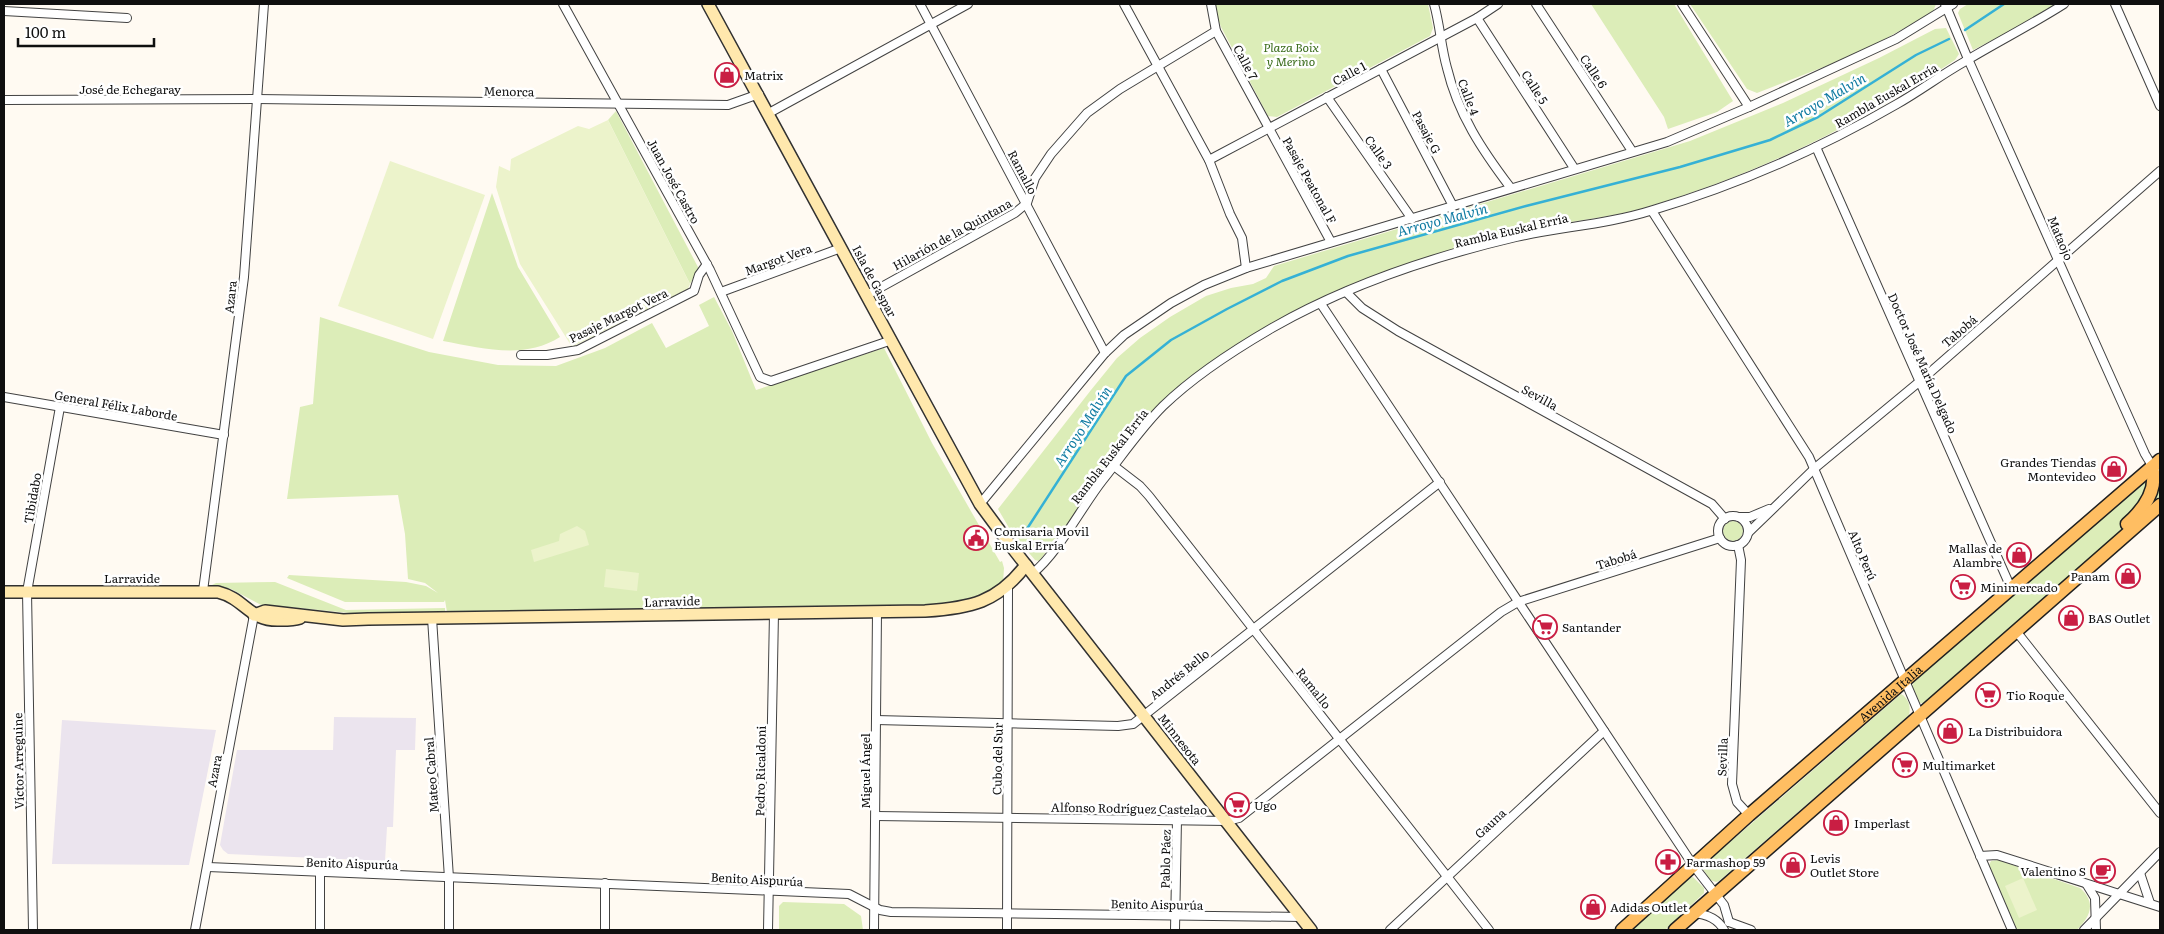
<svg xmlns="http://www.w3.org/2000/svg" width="2164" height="934" font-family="Literata,serif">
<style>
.industrial{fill:#ebe4ee}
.green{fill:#dcedb8}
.pitch{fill:#ecf3cb}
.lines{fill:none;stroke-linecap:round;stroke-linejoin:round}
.stream{stroke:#35b1d5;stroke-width:2.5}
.street-casing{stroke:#424242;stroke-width:10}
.secondary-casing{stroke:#313131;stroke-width:14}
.primary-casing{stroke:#202020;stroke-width:15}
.street{stroke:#fff;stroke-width:8}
.secondary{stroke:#ffe8ad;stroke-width:11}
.primary{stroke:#ffbe62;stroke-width:12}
.labels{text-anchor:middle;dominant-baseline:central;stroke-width:5;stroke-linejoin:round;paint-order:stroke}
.park-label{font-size:12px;font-style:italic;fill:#3a6c1b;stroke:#fff}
.street-label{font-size:12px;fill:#0f0f0f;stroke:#fff}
.poi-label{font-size:12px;fill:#0f0f0f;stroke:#fff;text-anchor:start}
.water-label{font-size:14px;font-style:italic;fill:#107ba2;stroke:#fff}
</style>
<rect width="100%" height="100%" fill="#fffaf2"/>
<!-- industrial -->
<g class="industrial">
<polygon points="334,717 416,718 415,750 396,750 393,827 387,827 385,861 228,854 223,850 220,845 237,750 333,750"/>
<polygon points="62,720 216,730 189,865 52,864"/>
</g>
<!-- green -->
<g class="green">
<polygon points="1216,4 1428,4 1433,28 1430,36 1277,117 1268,116 1221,27 1216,14"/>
<polygon points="1591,4 1674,4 1733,101 1717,112 1668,129 1664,117"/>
<polygon points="1690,4 1936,4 1933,12 1862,52 1757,93 1747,89"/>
<polygon points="1968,4 2056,4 2034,19 1973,50 1958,13 1960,9"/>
<path d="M1946,28l13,26 -4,6c-96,65 -200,115 -311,148 -36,10 -75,13 -111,21 -126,30 -241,70 -344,149 -31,24 -53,53 -76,84 -24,33 -49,67 -74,99l-4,-1 -23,-27 -14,-24 93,-119 26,-32 23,-20 30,-21 36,-21 25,-8 22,-4 13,-6 8,-12 416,-125 93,-38 96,-45 56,-29z"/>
<polygon points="616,111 699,269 690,284 608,120"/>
<path d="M492,193l26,74 42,70c-36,23 -78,11 -117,4z"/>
<path d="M714,297l18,34 24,59 128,-42 48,95 68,119 2,-1 2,7 -1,15c-28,19 -62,21 -96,23l-460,6 -2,-12 -1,2h-99l-58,-24 2,-3 117,7 20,4 12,7 -13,-10 -17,-4 -3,-45 -7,-39 -111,4 13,-92 13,-3 7,-87 109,35 69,13 58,1 49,-18 47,-25 14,25 43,-22 -10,-21z"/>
<path d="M2146,480c9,1 14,9 14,18l-230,201 -6,4h-4l-8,-17 2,-4z"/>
<circle cx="1733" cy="531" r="10"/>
<polygon points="275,582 346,610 445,608 445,612 360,614 288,607 265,607 231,589 212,585 216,583"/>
<path d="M1901,694c8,4 10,14 8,21l-190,166 -3,1 -6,-2 -7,-11 3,-6z"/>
<path d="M1998,860l82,28c16,14 11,28 -3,42h-60l-28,-65 2,-4z"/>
<polygon points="1693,877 1704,888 1704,893 1665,930 1632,930 1688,878"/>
<polygon points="783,902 844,904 861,916 863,930 779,930 779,906"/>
</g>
<!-- pitch -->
<g class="pitch">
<polygon points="608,120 690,284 688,289 572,347 520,264 496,187 499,166 510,171 511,159 578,126 589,129"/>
<polygon points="390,161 485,195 433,339 338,306"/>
<polygon points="577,526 585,531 589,545 534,562 531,550 559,541 560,534"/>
<polygon points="606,569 639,573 637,591 604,587"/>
<polygon points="2023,878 2037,910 2019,918 2005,886"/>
</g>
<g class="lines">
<!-- stream -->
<g class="stream">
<polyline points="1965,30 2004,4"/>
<polyline points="1023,535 1126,376 1171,340 1227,309 1282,281 1348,256 1526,206 1680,167 1770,140 1818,117 1916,55 1949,39"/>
</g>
<defs>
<g id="street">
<polyline points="563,4 710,270 760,377 771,381 892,340"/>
<polyline points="920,4 1105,353"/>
<polyline points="1124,4 1209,160 1230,214 1242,238 1246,268"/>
<polyline points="1211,4 1216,31 1331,242"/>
<path d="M1434,4c6,21 7,43 13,64 11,46 35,82 63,119"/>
<polyline points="1536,4 1632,151"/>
<polyline points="1682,4 1749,107"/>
<polyline points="1945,4 1968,59 2145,454 2160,479"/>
<polyline points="2115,4 2160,106"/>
<polyline points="4,11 127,18"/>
<polyline points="1477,18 1574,168"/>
<polyline points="1381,69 1453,206"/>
<polyline points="1327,97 1412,219"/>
<polyline points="4,100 257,99 728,105 759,94"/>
<polyline points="769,113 968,4"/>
<polyline points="1816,147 2011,588"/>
<polyline points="1209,160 1477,18 1498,4"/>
<polyline points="1652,211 1809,457 2012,930"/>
<polyline points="721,292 841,248"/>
<polyline points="1346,292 1362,308 1398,331 1712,504 1725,519"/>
<polyline points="867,295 1015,213 1027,203 1035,178 1051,154 1087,113 1120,89 1216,31"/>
<polyline points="1321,304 1693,865 1724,905 1729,922"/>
<polyline points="521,355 547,355 578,350 694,291 699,275 707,264"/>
<polyline points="4,397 224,435"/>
<polyline points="1114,466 1140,486 1149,496 1489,930"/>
<polyline points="980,504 1105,353 1124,335 1171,303 1204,285 1246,268 1667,142 1749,107 1896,39 1953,4"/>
<circle cx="1733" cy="531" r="15"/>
<polyline points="1739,517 1750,517 1769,509"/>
<polyline points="1748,533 1815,468 1919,382 2160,171"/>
<polyline points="1738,545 1741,560 1732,784 1737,802 1749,815"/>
<path d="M1033,573c25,-20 48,-65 69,-92 20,-25 38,-52 61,-75 32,-31 71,-56 109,-78 75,-43 159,-71 244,-91 45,-10 93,-13 137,-27 84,-25 168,-62 244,-106 23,-13 44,-29 67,-42 33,-20 67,-37 100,-58"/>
<polyline points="203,591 244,277 264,4"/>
<polyline points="432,618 449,878 449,930"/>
<polyline points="2016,631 2160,813"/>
<polyline points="876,720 1118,726 1133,724 1440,482"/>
<polyline points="876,816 1227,821 1239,818 1501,612 1518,602 1720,538"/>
<polyline points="1980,856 1997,855 2160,907"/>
<polyline points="208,867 849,894 880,910 891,912 1301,917"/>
<polyline points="320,873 320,930"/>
<polyline points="2140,873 2150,903"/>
<polyline points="605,883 605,930"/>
<polyline points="2087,885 2095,898 2096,930"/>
<path d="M1693,913c13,1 25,6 31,17"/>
<polyline points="1729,922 1751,930"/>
<polyline points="33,930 27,592 60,407"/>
<polyline points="195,930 254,615"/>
<polyline points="768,930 774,613"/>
<polyline points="874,930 877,612"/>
<polyline points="1007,930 1008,588"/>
<polyline points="1175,930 1177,819"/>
<polyline points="1390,930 1604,731"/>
<polyline points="2084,930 2160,852"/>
</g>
<g id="secondary">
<polyline points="708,4 980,504 1011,546 1311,930"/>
<path d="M4,592h214c28,7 31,30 63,28 6,0 13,0 19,-2"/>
<path d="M254,615l11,-4 78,9 25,-1 557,-8c45,-3 72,-8 101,-46"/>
</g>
<g id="primary">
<path d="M2127,524c16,-14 31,-34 25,-57"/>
<path id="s1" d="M1622,930l127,-115 411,-355"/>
<polyline points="1675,930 2160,505"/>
</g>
</defs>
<!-- street casing -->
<use href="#street" class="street-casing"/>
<!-- secondary casing -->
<use href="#secondary" class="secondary-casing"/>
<!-- primary casing -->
<use href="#primary" class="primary-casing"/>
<!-- street -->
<use href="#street" class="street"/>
<!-- secondary -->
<use href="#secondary" class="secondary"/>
<!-- primary -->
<use href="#primary" class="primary"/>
</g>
<!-- icons -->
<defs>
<symbol id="shop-ring" viewBox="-11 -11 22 22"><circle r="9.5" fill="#fff" stroke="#c91e43" stroke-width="1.5"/><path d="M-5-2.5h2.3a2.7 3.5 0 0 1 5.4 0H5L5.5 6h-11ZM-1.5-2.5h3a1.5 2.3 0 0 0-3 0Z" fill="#c91e43"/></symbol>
<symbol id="civic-ring" viewBox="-11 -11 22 22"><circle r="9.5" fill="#fff" stroke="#c91e43" stroke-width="1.5"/><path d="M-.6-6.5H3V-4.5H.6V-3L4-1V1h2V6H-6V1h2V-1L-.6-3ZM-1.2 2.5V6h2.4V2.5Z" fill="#c91e43"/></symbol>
<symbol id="supermarket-ring" viewBox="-11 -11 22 22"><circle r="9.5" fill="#fff" stroke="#c91e43" stroke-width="1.5"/><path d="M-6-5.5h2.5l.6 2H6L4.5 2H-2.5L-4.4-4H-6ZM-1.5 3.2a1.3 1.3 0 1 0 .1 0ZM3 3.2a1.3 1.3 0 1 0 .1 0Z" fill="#c91e43"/></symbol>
<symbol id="pharmacy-ring" viewBox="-11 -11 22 22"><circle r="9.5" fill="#fff" stroke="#c91e43" stroke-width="1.5"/><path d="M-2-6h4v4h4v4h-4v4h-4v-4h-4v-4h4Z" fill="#c91e43"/></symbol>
<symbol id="cafe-ring" viewBox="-11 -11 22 22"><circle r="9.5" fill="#fff" stroke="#c91e43" stroke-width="1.5"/><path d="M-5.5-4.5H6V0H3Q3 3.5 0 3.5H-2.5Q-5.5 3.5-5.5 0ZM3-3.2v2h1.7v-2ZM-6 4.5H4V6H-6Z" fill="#c91e43"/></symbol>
</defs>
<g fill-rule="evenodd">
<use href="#shop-ring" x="713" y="61" width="28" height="28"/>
<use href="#shop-ring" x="2100" y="455" width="28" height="28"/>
<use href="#civic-ring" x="962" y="524" width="28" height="28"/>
<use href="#shop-ring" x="2005" y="541" width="28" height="28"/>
<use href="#shop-ring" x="2114" y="562" width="28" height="28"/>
<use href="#supermarket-ring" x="1949" y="573" width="28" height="28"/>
<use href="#shop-ring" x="2057" y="604" width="28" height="28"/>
<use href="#supermarket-ring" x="1531" y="613" width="28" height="28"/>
<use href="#supermarket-ring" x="1974" y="681" width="28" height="28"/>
<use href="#shop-ring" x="1936" y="717" width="28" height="28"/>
<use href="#supermarket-ring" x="1891" y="751" width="28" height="28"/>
<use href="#supermarket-ring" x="1223" y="791" width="28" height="28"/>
<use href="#shop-ring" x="1822" y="809" width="28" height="28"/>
<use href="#pharmacy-ring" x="1654" y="848" width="28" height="28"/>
<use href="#shop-ring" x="1779" y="851" width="28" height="28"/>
<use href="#cafe-ring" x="2089" y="857" width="28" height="28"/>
<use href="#shop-ring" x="1579" y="893" width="28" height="28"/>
</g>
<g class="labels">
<!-- park labels -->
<g class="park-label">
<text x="1291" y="47">Plaza Boix<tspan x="1291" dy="14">y Merino</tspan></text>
</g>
<!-- street labels -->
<g class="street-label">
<text transform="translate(1246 62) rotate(62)">Calle 7</text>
<text transform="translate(1594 71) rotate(56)">Calle 6</text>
<text transform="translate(1349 73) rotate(-28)">Calle 1</text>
<text transform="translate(1535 87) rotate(57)">Calle 5</text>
<text x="130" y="89">José de Echegaray</text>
<text transform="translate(509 91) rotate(1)">Menorca</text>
<text transform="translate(1886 95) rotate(-30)">Rambla Euskal Erría</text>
<text transform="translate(1469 97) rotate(69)">Calle 4</text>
<text transform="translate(1427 132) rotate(62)">Pasaje G</text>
<text transform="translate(1379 152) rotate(55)">Calle 3</text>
<text transform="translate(1023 172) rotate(62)">Ramallo</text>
<text transform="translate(1310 180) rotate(61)">Pasaje Peatonal F</text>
<text transform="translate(674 181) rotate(61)">Juan José Castro</text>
<text transform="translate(1511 230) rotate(-13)">Rambla Euskal Erría</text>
<text transform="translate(952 234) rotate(-29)">Hilarión de la Quintana</text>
<text transform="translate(2061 238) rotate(67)">Mataojo</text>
<text transform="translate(778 259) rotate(-20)">Margot Vera</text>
<text transform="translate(875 281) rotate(62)">Isla de Gaspar</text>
<text transform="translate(230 297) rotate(-84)">Azara</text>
<text transform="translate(618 315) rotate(-26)">Pasaje Margot Vera</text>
<text transform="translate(1959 331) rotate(-41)">Tabobá</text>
<text transform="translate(1923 363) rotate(66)">Doctor José María Delgado</text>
<text transform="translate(1540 397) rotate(29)">Sevilla</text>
<text transform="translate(116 405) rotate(10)">General Félix Laborde</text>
<text transform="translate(1109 456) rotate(-52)">Rambla Euskal Erría</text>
<text transform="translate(32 498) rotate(-80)">Tibidabo</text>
<text transform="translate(1863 555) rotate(67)">Alto Perú</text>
<text transform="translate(1616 559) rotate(-17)">Tabobá</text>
<text x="132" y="578">Larravide</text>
<text transform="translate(672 601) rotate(-2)">Larravide</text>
<text transform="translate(1179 674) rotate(-39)">Andrés Bello</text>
<text transform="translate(1314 688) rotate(52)">Ramallo</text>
<text stroke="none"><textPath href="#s1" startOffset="358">Avenida Italia</textPath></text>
<text transform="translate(1180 739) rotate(52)">Minnesota</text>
<text transform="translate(1722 757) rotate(-88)">Sevilla</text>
<text transform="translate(997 759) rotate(-89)">Cubo del Sur</text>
<text transform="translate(18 761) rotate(-91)">Víctor Arreguine</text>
<text transform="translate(214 771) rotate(-79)">Azara</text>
<text transform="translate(760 771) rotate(-89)">Pedro Ricaldoni</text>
<text transform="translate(865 771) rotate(-90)">Miguel Ángel</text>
<text transform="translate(431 775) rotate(-94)">Mateo Cabral</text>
<text transform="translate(1129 808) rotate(1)">Alfonso Rodríguez Castelao</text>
<text transform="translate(1490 823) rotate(-43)">Gauna</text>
<text transform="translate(1165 859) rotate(-89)">Pablo Páez</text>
<text transform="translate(352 863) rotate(2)">Benito Aispurúa</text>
<text transform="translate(757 879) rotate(3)">Benito Aispurúa</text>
<text transform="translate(1157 904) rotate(1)">Benito Aispurúa</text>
</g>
<!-- poi labels -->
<g class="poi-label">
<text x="744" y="75">Matrix</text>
<text x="2096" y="462" text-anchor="end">Grandes Tiendas<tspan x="2096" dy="14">Montevideo</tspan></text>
<text x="994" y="531">Comisaria Movil<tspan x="994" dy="14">Euskal Erría</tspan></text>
<text x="2002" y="548" text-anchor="end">Mallas de<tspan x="2002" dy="14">Alambre</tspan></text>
<text x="2110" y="576" text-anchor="end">Panam</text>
<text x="1980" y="587">Minimercado</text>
<text x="2088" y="618">BAS Outlet</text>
<text x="1562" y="627">Santander</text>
<text x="2006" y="695">Tio Roque</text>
<text x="1968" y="731">La Distribuidora</text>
<text x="1922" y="765">Multimarket</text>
<text x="1254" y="805">Ugo</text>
<text x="1854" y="823">Imperlast</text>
<text x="1810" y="858">Levis<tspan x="1810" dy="14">Outlet Store</tspan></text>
<text x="1686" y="862">Farmashop 59</text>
<text x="2086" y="871" text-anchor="end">Valentino S</text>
<text x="1610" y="907">Adidas Outlet</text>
</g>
<!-- water labels -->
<g class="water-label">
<text transform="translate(1824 99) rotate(-30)">Arroyo Malvín</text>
<text transform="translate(1442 219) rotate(-15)">Arroyo Malvín</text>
<text transform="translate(1082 426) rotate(-57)">Arroyo Malvín</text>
</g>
</g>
<!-- border -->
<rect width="2164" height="934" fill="none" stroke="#0f0f0f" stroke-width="10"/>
<!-- scale -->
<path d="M18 38v8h136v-8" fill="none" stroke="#0f0f0f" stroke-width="2.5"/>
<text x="25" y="38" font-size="15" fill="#0f0f0f" stroke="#ffffff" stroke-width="4" paint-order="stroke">100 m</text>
</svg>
